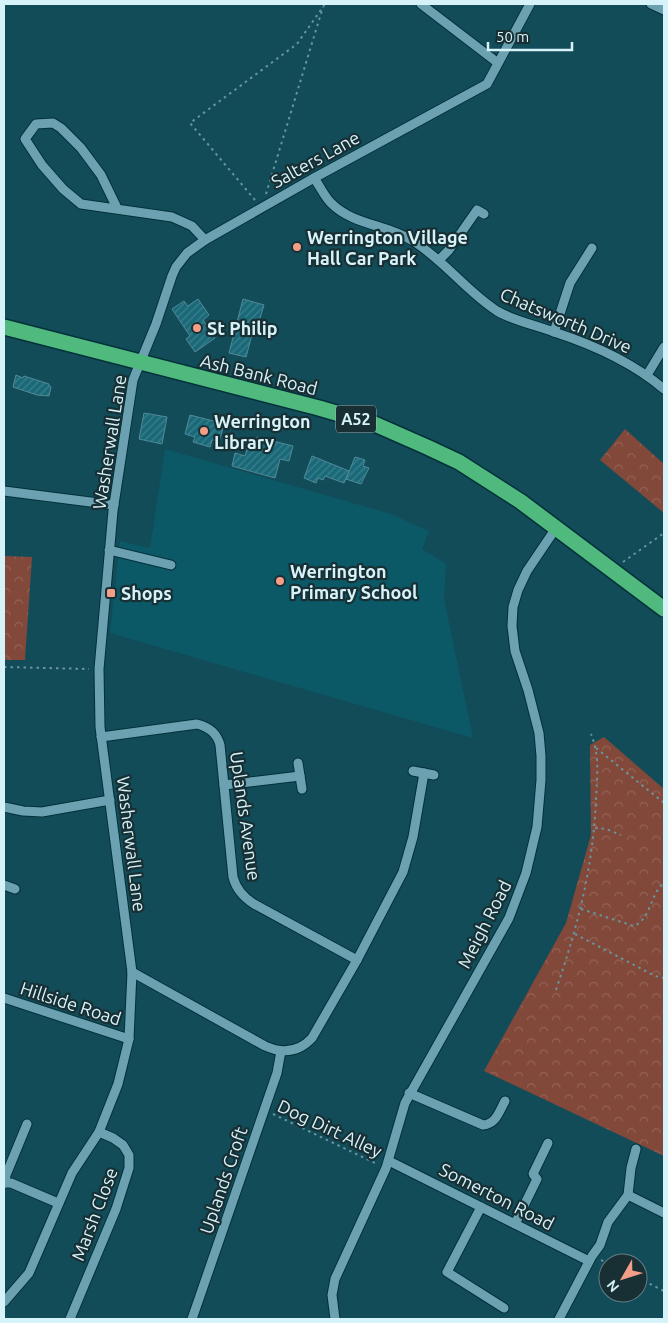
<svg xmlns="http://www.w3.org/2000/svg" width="668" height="1323" font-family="Ubuntu,sans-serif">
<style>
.built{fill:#0b5867}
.park{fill:url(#park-crowns)}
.building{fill:url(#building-hatch);stroke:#538997}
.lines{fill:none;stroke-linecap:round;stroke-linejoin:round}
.minor-casing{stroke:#03313a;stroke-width:11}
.highway-casing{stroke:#03313a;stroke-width:18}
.path{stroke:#68959f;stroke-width:2;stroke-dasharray:2.5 4;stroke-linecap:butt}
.minor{stroke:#6ba1b0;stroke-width:9}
.highway{stroke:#50ba7e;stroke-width:15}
.poi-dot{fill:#f49e87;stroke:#182f34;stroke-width:2}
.labels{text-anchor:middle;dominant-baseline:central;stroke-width:4.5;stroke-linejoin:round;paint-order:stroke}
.shield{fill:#182f34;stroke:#9eb8bf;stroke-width:1}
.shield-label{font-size:16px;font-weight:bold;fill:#d7f3fa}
.street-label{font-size:18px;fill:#d7f3fa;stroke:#182f34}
.poi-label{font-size:18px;font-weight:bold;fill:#d7f3fa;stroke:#182f34;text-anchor:start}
</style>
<defs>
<pattern id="park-crowns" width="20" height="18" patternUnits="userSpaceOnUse" patternTransform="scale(1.25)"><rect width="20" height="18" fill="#824839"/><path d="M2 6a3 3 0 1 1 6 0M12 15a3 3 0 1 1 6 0" fill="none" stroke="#936357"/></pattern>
<pattern id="building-hatch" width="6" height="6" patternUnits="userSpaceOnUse" patternTransform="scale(1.25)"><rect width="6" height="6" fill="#1a6979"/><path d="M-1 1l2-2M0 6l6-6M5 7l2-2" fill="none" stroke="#3b7f8d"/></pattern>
</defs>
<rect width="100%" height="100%" fill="#124c59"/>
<!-- built -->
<polygon class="built" points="165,449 391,514 429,531 422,549 446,564 444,599 473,738 110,633 120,541 150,548"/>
<!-- park -->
<g class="park">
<polygon points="625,429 664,464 664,513 600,460"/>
<polygon points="4,556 32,557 25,660 4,660"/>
<polygon points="604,737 664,789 664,1156 484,1071 566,923 591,835 590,745"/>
</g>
<!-- building -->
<g class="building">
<polygon points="198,299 209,315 203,320 215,338 195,352 186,339 190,336 172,309 184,301 188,306"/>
<polygon points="243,299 264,305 256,332 253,331 246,357 229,353"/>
<polygon points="16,375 23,378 24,376 49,384 49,386 51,387 49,396 37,395 13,387"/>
<polygon points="144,413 167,417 162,444 139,439"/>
<polygon points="190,415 221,423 220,427 223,428 219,442 212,440 210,447 193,442 195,437 185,434"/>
<polygon points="257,437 293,446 289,461 280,459 275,478 232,466 235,453 245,456 250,439 256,440"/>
<polygon points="312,456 349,471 344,483 325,476 323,480 318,478 316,483 304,478"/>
<polygon points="355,457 365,460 363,466 369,468 361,484 346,479"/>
</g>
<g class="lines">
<defs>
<g id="minor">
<polyline points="421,4 498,63"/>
<polyline points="651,4 664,10"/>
<path d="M314,178c6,8 10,18 17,25 23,23 56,21 82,38 31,19 53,50 84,70 17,10 39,14 57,21 40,13 78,30 110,57"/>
<polyline points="117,208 101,175 81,148 61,128 53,123 36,124 25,139 42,165 63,189 81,204 172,217 192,226 205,240"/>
<polyline points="439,260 449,250 477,210 484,214"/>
<polyline points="554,332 570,283 592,248"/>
<polyline points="647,375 664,347"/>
<polyline points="4,491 114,505"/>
<polyline points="109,550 171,565"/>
<path d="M101,737l96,-13c12,3 20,9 23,21l13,132c3,12 10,20 21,27l103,56 -45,78c-13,14 -29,16 -47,8l-133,-74"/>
<polyline points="298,763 302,789"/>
<polyline points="413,771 434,775"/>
<polyline points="224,785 300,776"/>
<polyline points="4,807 23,811 42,812 110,800"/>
<polyline points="4,885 15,889"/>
<polyline points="357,960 403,872 413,837 424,773"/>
<polyline points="4,998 129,1039"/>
<path d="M409,1093l74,32c13,-1 16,-13 22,-24"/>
<polyline points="389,1161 589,1261"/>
<polyline points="4,1183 11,1183 58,1203"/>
<polyline points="5,1183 6,1175 27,1124"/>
<polyline points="628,1195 664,1213"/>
<polyline points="481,1207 447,1272 504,1308"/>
<polyline points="515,1224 537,1179 533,1174 548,1143"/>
<polyline points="4,1302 29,1273 72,1173 99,1132 118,1084 129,1039 132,972 100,727 99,669 113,511 133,380 156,324 172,276 176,267 187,253 205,240 314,178 487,84 530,4"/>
<polyline points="70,1319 116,1209 129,1168 129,1155 123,1145 113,1138 99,1132"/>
<polyline points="192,1319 277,1073 281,1051"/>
<polyline points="335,1319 332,1295 335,1279 386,1168 405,1103 509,918 526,873 537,827 541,780 541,756 539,733 528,690 515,651 512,626 513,607 518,590 527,571 556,528"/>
<polyline points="559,1319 592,1256 600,1245 608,1222 628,1195 631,1168 636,1149"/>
</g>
<polyline id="highway" points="4,327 319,408 377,425 427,447 459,462 520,501 664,609"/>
</defs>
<!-- minor casing -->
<use href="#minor" class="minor-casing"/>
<!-- highway casing -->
<use href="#highway" class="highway-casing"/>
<!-- path -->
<g class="path">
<polyline points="266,194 323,7"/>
<polyline points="255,200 190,123 297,44 325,4"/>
<polyline points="623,562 664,533"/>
<polyline points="4,667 89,669"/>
<polyline points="596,748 664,803"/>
<polyline points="595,828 606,829 621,835"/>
<path d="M581,909l53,17c17,-7 16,-32 30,-43"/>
<polyline points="575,934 655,976 664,978"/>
<path d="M556,990c22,-65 37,-122 40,-191 1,-23 4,-43 -5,-65"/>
<polyline points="273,1114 377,1164"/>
<polyline points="601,1260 608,1264"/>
<polyline points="638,1278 664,1291"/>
</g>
<!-- minor -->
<use href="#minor" class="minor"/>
<!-- highway -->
<use href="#highway" class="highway"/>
</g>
<!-- markers -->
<g class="poi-dot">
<circle cx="297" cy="247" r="5"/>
<circle cx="197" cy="328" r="5"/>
<circle cx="204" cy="431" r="5"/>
<circle cx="280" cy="581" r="5"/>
<rect x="106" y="588" width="10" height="10" rx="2.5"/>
</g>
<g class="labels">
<!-- shield labels -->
<rect class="shield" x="336" y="405.5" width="40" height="27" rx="4"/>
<g class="shield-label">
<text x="356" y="419">A52</text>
</g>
<!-- street labels -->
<g class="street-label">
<text transform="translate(315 159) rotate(-29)">Salters Lane</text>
<text transform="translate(566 320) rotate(23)">Chatsworth Drive</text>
<text transform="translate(259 374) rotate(14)">Ash Bank Road</text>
<text transform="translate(109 442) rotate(-81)">Washerwall Lane</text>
<text transform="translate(246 816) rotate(82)">Uplands Avenue</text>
<text transform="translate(132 844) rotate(83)">Washerwall Lane</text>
<text transform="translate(484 924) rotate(-63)">Meigh Road</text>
<text transform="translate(71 1003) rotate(18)">Hillside Road</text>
<text transform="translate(330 1128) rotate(25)">Dog Dirt Alley</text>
<text transform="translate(223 1180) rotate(-71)">Uplands Croft</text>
<text transform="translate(497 1196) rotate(27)">Somerton Road</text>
<text transform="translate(94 1214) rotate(-69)">Marsh Close</text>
</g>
<!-- poi labels -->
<g class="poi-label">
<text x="307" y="237">Werrington Village<tspan x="307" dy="21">Hall Car Park</tspan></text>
<text x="207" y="328">St Philip</text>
<text x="214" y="421">Werrington<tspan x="214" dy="21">Library</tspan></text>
<text x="290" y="571">Werrington<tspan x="290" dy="21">Primary School</tspan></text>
<text x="121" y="593">Shops</text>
</g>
</g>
<!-- border -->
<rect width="668" height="1323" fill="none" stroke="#d7f3fa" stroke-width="10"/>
<!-- north arrow -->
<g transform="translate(623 1278) rotate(231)"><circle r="24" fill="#182f34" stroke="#647d83"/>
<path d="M0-4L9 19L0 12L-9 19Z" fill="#f49e87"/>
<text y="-8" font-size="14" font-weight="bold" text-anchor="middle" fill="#d7f3fa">N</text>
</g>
<!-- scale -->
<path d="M488 42v8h84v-8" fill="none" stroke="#d7f3fa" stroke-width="2.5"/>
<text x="496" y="42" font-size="15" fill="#d7f3fa" stroke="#182f34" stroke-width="4" paint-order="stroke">50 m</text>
</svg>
